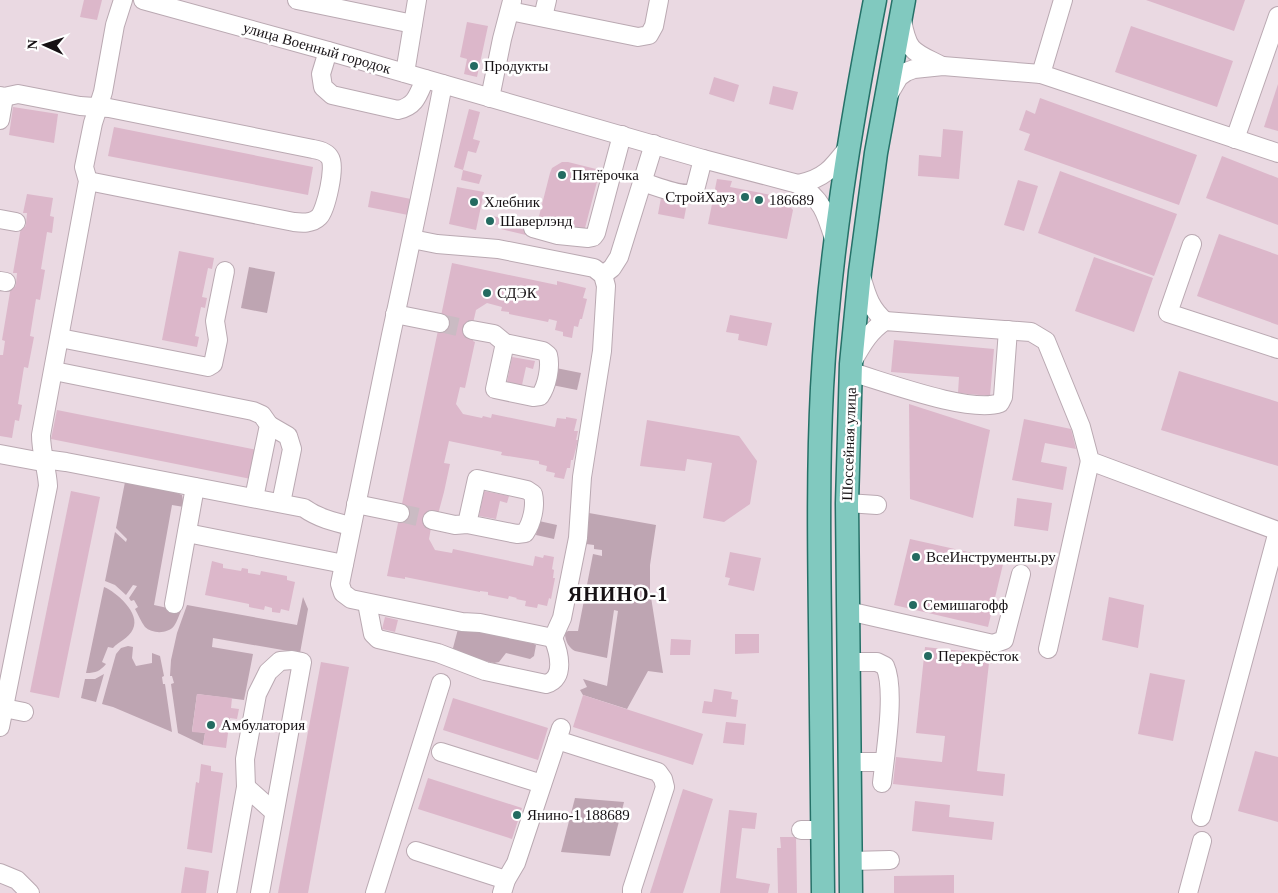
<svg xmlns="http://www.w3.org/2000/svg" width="1278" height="893" font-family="'Times New Roman',serif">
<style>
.green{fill:#bea5b2}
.building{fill:#dcb7ca}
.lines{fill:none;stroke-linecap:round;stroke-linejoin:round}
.minor-tunnel{stroke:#cabbc3;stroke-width:18;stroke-dasharray:18 9;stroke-linecap:butt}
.minor-casing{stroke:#baa9b2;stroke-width:20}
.major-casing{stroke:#257168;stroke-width:25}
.minor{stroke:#fff;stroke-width:18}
.major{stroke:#81c9bf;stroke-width:22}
.poi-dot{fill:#246b61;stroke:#fff;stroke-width:2}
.labels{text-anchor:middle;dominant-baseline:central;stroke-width:5;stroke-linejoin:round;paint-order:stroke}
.street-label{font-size:15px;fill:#161114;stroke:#fff}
.poi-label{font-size:15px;fill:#161114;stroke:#fff;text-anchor:start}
.district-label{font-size:20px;font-weight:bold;letter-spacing:1px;fill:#161114;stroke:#fff}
</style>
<rect width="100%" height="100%" fill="#ead9e2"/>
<!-- green -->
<g class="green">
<polygon points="249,267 275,272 267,313 241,308"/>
<polygon points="556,368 581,373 577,390 552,385"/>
<path d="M125,482l49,10 8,3 2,12 -12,-2 -18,100 27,6c-2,4 -4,11 -7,15 -6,8 -22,8 -29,1 -4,-5 -7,-13 -10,-18l3,-2 -4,-7 -3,1 -2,-3 8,-12 -4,-1 -7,10 -11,-10 -10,-4 10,-49 11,10 1,-3 -11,-11z"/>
<path d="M589,513l67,12 -6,40v26l13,82 -15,-2 -21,38 -44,-14 -3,-5 7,-3 -4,-8 24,7 11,-75 -4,-1 -7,48 -32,-7c-6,-3 -10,-10 -10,-18l3,-2h10l15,-77 9,2v-6l-8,-1v-4l-8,-1z"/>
<polygon points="539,521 557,525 554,539 536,535"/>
<path d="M104,587c12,5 37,26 29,42 -4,9 -15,13 -20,19l-5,-1 -6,15 4,2c-6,7 -10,9 -20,9z"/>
<polygon points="303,597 308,609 300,653 213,638 212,647 253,654 244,700 197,694 192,731 205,733 203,745 178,733 171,684 174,683 172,676 170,676 171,660 177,633 187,605 297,625"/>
<polygon points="458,629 471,632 475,630 534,644 536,645 534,656 530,659 506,653 499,662 494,663 458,655 454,653 453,648"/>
<polygon points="128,646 133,647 132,658 136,666 152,663 152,653 160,656 164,676 162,677 163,684 165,684 172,732 113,707 102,704 116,654 121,648"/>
<polygon points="104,674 96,702 81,698 85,679 95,679"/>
<polygon points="575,798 624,802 610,856 561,852"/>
</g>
<!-- building -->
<g class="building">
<polygon points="84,0 102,0 97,20 80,17"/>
<polygon points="1146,0 1245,0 1234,31"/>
<polygon points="467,22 488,26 477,77 464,74 467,59 460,57"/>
<polygon points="1131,26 1233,61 1217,107 1115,72"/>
<polygon points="714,77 739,85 734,102 709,94"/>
<polygon points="1278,84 1278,131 1264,127"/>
<polygon points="773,86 798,92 793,110 769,104"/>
<polygon points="1040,98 1197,155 1179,205 1024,150 1030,134 1019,130 1026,110 1035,114"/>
<polygon points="13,107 58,114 54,143 9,135"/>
<polygon points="469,109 480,112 473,139 480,141 476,153 468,151 463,170 482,175 479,184 461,180 463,170 454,167"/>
<polygon points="114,127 313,167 308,195 108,156"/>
<polygon points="943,129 963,131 959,179 918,176 919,155 941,157"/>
<polygon points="1222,156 1278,178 1278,225 1206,198"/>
<polygon points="562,162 568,162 600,170 584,232 547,222 547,226 537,224 550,173 552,168"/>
<polygon points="1060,171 1177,214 1154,276 1038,233"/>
<polygon points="717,179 732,181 730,187 782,197 793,210 787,239 708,224"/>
<polygon points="1018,180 1038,186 1024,231 1004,225"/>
<polygon points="457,187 484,192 476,230 449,224"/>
<polygon points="371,191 411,199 408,215 368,207"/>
<polygon points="27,194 53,198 50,216 54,217 52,233 47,232 41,269 45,270 40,300 36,299 30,336 34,337 28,368 24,367 18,404 22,405 19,421 15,420 12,438 0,436 0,355 3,355 5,341 2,340 11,286 15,287 16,284 17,273 13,273 21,227 25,227 26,224 27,213 23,213"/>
<polygon points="661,198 687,203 684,219 658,214"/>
<polygon points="493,216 529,225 526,235 501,229 502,226 491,224"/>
<polygon points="1219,234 1278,255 1278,325 1197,296"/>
<polygon points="179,251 214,258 212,269 208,268 202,297 207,298 205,308 201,307 195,336 199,337 197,347 162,340"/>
<polygon points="1094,257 1153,278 1134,332 1075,311"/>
<polygon points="452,263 557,285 557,281 586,288 583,298 587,299 582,319 580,319 578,327 574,326 572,338 563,336 563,332 555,330 557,321 549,319 548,322 509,314 509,312 501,311 502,307 487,303 476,310 471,332 475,333 473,341 475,342 465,388 460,387 456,404 463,414 482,418 483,416 491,418 492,414 555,427 557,418 566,419 566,417 577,419 574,431 578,431 576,440 578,440 573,460 571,460 570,468 567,468 564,479 554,477 555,473 546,471 547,466 539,464 539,461 501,455 502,452 449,441 444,463 450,464 444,492 437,518 433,517 429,539 435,550 452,553 453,549 533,566 535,556 543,558 544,555 554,557 552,569 554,570 553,578 555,578 551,599 549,598 547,606 538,604 537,608 525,606 526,601 516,599 517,598 509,596 508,599 488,595 488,592 480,591 480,592 405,577 405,579 387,576"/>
<polygon points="730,315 772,323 767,346 738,340 739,334 726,332"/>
<polygon points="894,340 994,349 990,396 958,393 959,377 891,372"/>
<polygon points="512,357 535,361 533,369 526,367 522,385 507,382"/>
<polygon points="1179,371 1278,402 1278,466 1161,430"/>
<polygon points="909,404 990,430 973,518 910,499"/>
<polygon points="57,410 257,450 251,479 51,439"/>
<polygon points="1024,419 1071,429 1076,449 1045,443 1041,462 1067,467 1063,490 1012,480"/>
<polygon points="647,420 739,436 757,461 750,504 724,522 703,518 712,463 687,459 685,471 640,466"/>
<polygon points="71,491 100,497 59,698 30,692"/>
<polygon points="484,491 509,496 507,503 500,501 496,519 479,516"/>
<polygon points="1017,498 1052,503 1048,531 1014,526"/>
<polygon points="910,539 1004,560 988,627 894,605"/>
<polygon points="730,552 761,558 754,591 728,585 730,578 725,577"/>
<polygon points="212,561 223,564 223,568 241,571 242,568 248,569 248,573 260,575 261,571 287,576 287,580 295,582 289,611 281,609 280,613 272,612 272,608 265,606 264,610 249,607 249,604 205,595"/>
<polygon points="1109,597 1144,605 1138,648 1102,640"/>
<polygon points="385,617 398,620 395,632 382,629"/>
<polygon points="735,634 759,634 759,653 735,654"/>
<polygon points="671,639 691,640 690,655 670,655"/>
<polygon points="925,647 990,654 977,771 1005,774 1003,796 893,784 896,757 942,762 945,736 916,733"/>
<polygon points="321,662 349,667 308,893 278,893"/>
<polygon points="1150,673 1185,680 1173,741 1138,734"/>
<polygon points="714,689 732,692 731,699 738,700 736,717 702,713 704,701 712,702"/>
<polygon points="197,694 232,698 231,708 239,709 237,719 230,718 226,748 203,745 205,733 192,732"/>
<polygon points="583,695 703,734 693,765 573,727"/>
<polygon points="453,698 548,728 538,760 443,730"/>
<polygon points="726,722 746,724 744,745 723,743"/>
<polygon points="1255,751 1278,757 1278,822 1238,811"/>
<polygon points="201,764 211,766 211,771 223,773 212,853 187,849 196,782 199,783"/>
<polygon points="428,778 522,808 512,839 418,809"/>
<polygon points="683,789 713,799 683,893 650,893"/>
<polygon points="915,801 950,805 949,817 994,822 992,840 912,831"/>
<polygon points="729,810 757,813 755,829 742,828 736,878 770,884 768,893 720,893"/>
<polygon points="780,837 796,837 797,893 778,893 777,848 781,848"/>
<polygon points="185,867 209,871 206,893 181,893"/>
<polygon points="954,875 954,893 894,893 894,876"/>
</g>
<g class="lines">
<!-- minor-tunnel -->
<g class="minor-tunnel">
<polyline points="440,323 472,330"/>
<polyline points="400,513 432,520"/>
</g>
<defs>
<g id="minor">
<path d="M143,0l185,51 375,108 95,25c24,15 28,29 36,55"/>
<polyline points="297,0 413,24"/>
<polyline points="510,11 638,37 649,35 654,26 659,0"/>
<polyline points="543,17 547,0"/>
<path d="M902,20c6,33 11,31 40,46"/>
<path d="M328,51l-7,23 2,13 9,8 66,15c18,-4 20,-15 27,-31"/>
<polyline points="405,73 417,0"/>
<polyline points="1041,74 1063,0"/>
<polyline points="889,94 899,77 906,72 914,69 943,66 1041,74 1278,153"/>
<path d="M0,96l4,1 14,-3 62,12 29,2 204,41c6,1 14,3 17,9 6,8 -4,52 -11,59 -7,7 -17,6 -25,5l-206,-41"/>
<polyline points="490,98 502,39 512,1"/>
<polyline points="0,120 4,97"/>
<polyline points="1235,139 1278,16"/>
<path d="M642,182c12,3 45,18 53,8l8,-31"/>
<path d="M798,184c27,-5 35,-17 51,-38"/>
<polyline points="0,219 16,222"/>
<polyline points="533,228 558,235 588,238 593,237 596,233 622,135"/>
<path d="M412,239l25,5 61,5 96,19 9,7 3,11 -4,65 -20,126 -4,61 -16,80 -9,20 -73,-15 -18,-1 -111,-23 -8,-6 -3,-9 51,-249c18,-84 36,-167 52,-251"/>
<polyline points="1192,244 1168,313 1278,349"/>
<polyline points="603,275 612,268 619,257 654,144"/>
<path d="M862,279c5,18 9,30 23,42"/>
<polyline points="0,281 6,282"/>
<polyline points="395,314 440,323"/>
<path d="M472,330l22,4 11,9 38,8 5,4c3,12 -1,31 -8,41l-7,1 -38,-8 10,-46"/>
<polyline points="60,338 208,367 213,364 218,340 215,321 225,271"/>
<path d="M854,359c9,-16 16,-28 31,-38l146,11 15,9 35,86 9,34 188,70"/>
<polyline points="54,371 253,411 262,415 269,425 254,498"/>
<path d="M851,372c32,9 119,42 149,31l3,-6 5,-67"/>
<polyline points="269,425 288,436 292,449 281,503"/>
<path d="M0,454l37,7 14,-1 15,2 238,46c14,10 30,14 47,18"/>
<polyline points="847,503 877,505"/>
<polyline points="356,504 400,513"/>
<path d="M432,520l23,5 12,-1 50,10 8,-1c7,-10 11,-27 8,-39l-6,-4 -50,-11 -10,45"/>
<polyline points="187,533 344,564"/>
<path d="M367,603l6,31 5,5 60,14 47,18 61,13c20,-5 13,-32 7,-46"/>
<polyline points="174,604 195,487"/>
<polyline points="848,611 993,644 1004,640 1021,574"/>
<polyline points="1048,649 1090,461"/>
<path d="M849,662h28l8,4c11,24 0,89 -3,117"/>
<polyline points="4,708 24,712"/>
<path d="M0,727l48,-241c-1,-18 -7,-33 -7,-51l47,-254 -4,-14 9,-44 10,-31 12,-67 8,-25"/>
<polyline points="557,740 658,772 663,779 665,787 632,889 632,893"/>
<polyline points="441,752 542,784"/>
<polyline points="850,762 884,762"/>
<polyline points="246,787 274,812"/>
<polyline points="1201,817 1278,531"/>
<polyline points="801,830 823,830"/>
<polyline points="416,851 506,880"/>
<polyline points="851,861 890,860"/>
<polyline points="0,873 17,880 30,893"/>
<polyline points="227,893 246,787 245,759 257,694 268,672 280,661 292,660 302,662 260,893"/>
<polyline points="375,893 441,683"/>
<polyline points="502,893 506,880 516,863 561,728"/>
<polyline points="1188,893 1202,841"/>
</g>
<g id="major">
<path d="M823,893c-1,-90 -2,-180 -3,-270 -1,-79 -2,-157 2,-235 7,-131 28,-259 53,-388"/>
<polyline points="851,893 847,503 851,364 860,272 876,153 904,0"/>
</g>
</defs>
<!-- minor casing -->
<use href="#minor" class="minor-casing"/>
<!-- major casing -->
<use href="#major" class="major-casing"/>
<!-- minor -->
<use href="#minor" class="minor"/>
<!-- major -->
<use href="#major" class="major"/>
</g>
<!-- markers -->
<g class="poi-dot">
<circle cx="474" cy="66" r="5"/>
<circle cx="562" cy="175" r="5"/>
<circle cx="745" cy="197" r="5"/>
<circle cx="759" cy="200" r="5"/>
<circle cx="474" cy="202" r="5"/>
<circle cx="490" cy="221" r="5"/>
<circle cx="487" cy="293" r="5"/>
<circle cx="916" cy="557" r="5"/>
<circle cx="913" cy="605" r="5"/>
<circle cx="928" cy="656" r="5"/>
<circle cx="211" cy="725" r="5"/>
<circle cx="517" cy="815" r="5"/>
</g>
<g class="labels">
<!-- street labels -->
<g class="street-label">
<text transform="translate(317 48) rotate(16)">улица Военный городок</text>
<text transform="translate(849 444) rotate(-88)">Шоссейная улица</text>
</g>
<!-- poi labels -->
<g class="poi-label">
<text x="484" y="66">Продукты</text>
<text x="572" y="175">Пятёрочка</text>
<text x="735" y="197" text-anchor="end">СтройХауз</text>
<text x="769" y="200">186689</text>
<text x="484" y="202">Хлебник</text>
<text x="500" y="221">Шаверлэнд</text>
<text x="497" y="293">СДЭК</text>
<text x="926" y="557">ВсеИнструменты.ру</text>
<text x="923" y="605">Семишагофф</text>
<text x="938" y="656">Перекрёсток</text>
<text x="221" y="725">Амбулатория</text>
<text x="527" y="815">Янино-1 188689</text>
</g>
<!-- district labels -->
<g class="district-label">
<text x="618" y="594">ЯНИНО-1</text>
</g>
</g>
<!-- north arrow -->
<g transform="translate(45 45) rotate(273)" stroke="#ffffff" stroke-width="4" paint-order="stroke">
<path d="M0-4L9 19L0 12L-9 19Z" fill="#161114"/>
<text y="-8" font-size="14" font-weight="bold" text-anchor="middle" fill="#161114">N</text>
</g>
</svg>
